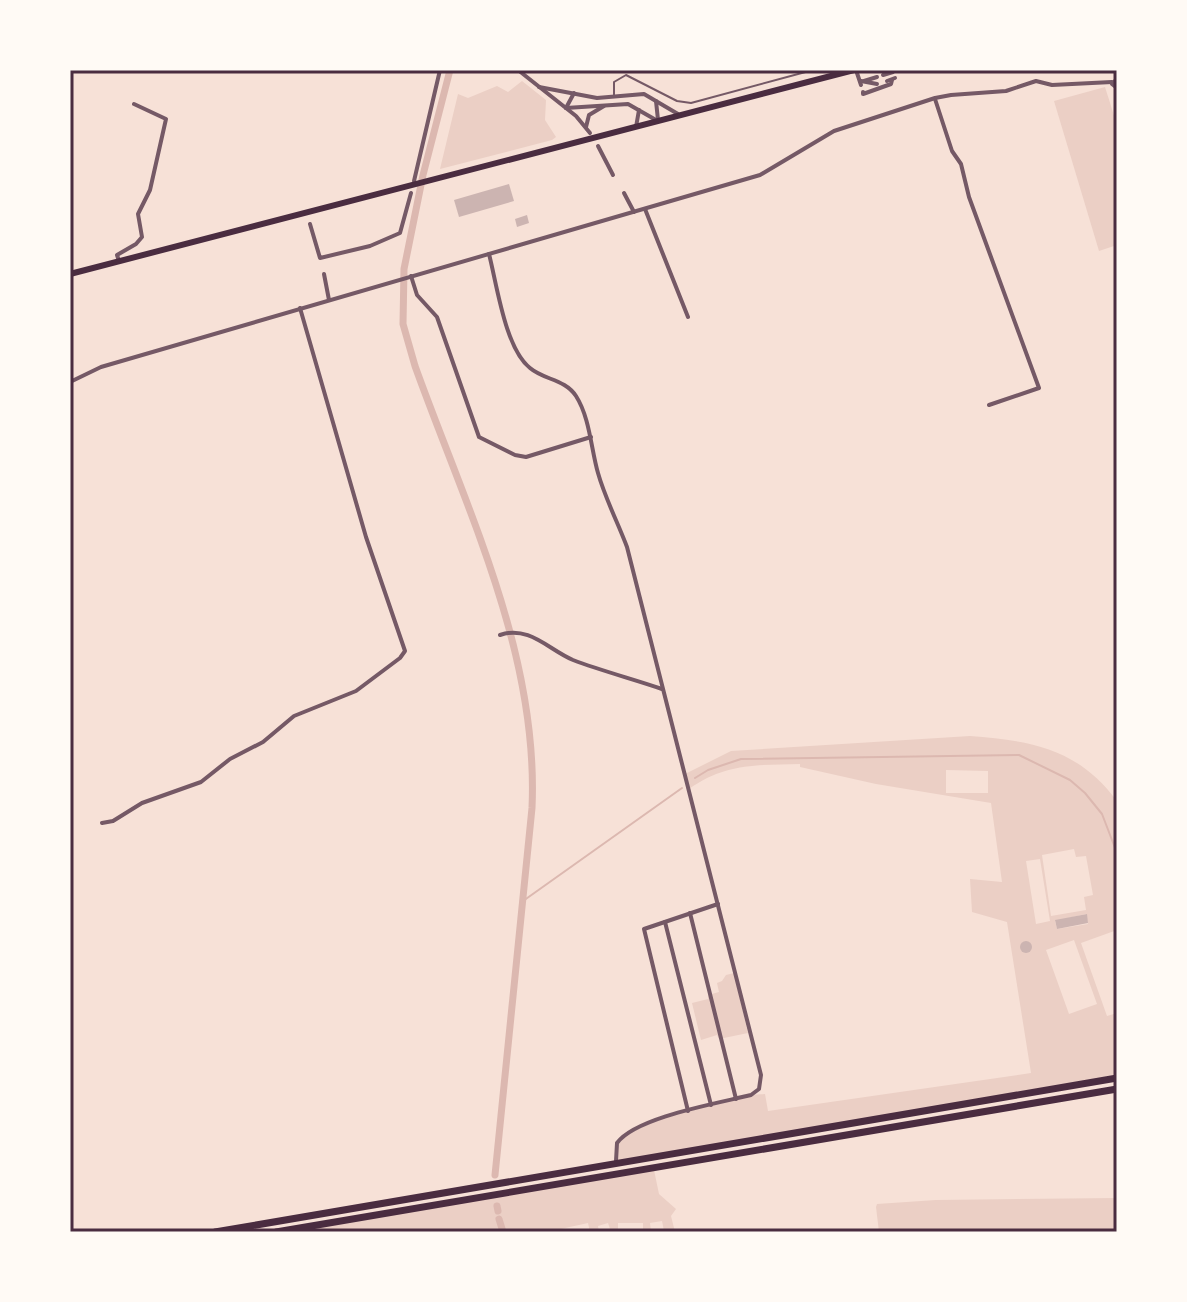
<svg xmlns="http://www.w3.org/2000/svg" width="1187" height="1302" font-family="Poppins,sans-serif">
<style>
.green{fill:#ebcfc5;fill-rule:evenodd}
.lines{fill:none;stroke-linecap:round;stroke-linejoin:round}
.stream{stroke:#dcb8b0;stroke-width:2}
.canal{stroke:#dcb8b0;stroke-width:7}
.building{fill:#ccb4b1}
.service{stroke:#755966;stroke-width:2}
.minor{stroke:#755966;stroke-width:4}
.primary{stroke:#4a2c40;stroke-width:6}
.motorway{stroke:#4a2c40;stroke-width:7}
.neatline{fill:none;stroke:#4a2c40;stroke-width:3}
</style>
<rect width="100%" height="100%" fill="#f7e1d7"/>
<!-- green -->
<g class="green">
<polygon points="522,81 546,100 545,120 556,137 552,140 440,169 458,94 468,98 497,86 508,92"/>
<polygon points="1105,87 1117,125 1117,245 1099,251 1054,101"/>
<path d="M970,736c62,5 107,12 147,65v129l-36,13 26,73 10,-3v62l-501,86 1,-18 4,-6 48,-22 82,-20 14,-1 3,17 263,-38 -24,-151 -35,-10 -2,-33 32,3 -11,-79 -115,-19 -76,-17v-3c-42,1 -75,-1 -111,25l-4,-15 46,-23zM946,770l42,1v22h-42zM1074,849l2,8 10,-1 7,39 -9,2 2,13 -35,6 -9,-61zM1040,859l10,62 -14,3 -10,-63zM1086,914l2,10 -31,5 -2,-8zM1074,940l23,64 -28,10 -23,-64z"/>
<polygon points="734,973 748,1033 719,1039 717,1035 701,1040 692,1003 708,999 708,995 719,992 717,983 722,981 726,975"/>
<polygon points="654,1170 659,1194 676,1209 671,1216 675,1232 660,1232 664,1231 662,1221 650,1223 651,1232 619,1232 643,1230 643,1223 618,1223 618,1232 607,1232 610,1229 608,1223 598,1226 599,1232 590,1232 588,1223 547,1232 289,1232"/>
<polygon points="1117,1198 1117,1232 879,1232 876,1207 877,1204 936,1200"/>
</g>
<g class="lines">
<!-- stream -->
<g class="stream">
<polyline points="695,778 708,770 741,759 1019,755 1070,780 1085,793 1102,814 1117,853"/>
<polyline points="523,901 682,788"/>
</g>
<!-- canal -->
<g class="canal">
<path d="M450,70l-27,105 -19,94 -1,55 12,42c51,142 124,288 117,442l-37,367"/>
<polyline points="497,1206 498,1211"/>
<polyline points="499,1219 503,1232"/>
</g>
</g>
<!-- building -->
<g class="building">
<polygon points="509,184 514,201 459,217 454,200"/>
<polygon points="527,215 529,223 517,227 515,219"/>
<polygon points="1087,914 1088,923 1057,929 1055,920"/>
<circle cx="1026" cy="947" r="6"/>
</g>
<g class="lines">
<!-- service -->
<polyline class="service" points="614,95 614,82 626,75 677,101 691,103 813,70"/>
<!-- minor -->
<g class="minor">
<polyline points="518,70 576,116 590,133"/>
<polyline points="856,70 861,85"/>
<polyline points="883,75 893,72"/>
<polyline points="1117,79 1112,84 1117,88"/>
<polyline points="861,81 877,84"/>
<polyline points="864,81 877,77"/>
<polyline points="887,81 895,78"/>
<polyline points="539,87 597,98 644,94 678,114"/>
<polyline points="863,92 863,94 891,84 892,80"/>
<polyline points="935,99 952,151 961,164 969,197 1039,388 989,405"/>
<polyline points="656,101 658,120"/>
<polyline points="566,108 628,104 656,120"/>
<polyline points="566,108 574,93"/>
<polyline points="586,127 589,115 604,106"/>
<polyline points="636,127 639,110"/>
<polyline points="598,146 613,175"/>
<polyline points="414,181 440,70"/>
<polyline points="624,193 634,212"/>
<polyline points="645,209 688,317"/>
<polyline points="310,224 320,258 370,246 400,233 411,193"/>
<path d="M489,254c8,31 16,94 41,114 14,12 35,11 46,28 14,22 15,53 22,77 7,25 20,50 29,74l134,528 -2,14 -8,6c-32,8 -115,22 -134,48l-1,18"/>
<polyline points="119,261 117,255 136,244 142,237 138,214 150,190 166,119 134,104"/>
<polyline points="324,274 329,300"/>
<polyline points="411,276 417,295 437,317 479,437 515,455 526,457 591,437"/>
<polyline points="70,382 101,367 760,175 834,131 935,98 951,95 1006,91 1036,81 1052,85 1112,82"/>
<path d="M500,635c29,-10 49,15 73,25 29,11 60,19 89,29"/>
<polyline points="102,823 113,821 142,803 201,782 230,759 263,742 294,716 356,691 400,658 405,651 366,537 300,308"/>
<polyline points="690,913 736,1099"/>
<polyline points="665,922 711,1105"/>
<polyline points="688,1111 644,929 718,904"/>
</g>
<!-- primary -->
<polyline class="primary" points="70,274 854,70"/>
<!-- motorway -->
<g class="motorway">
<polyline points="215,1232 1117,1078"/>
<polyline points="276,1232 1117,1089"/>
</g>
</g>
<!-- border -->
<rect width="1187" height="1302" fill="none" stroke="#fffaf5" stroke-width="144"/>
<rect x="72" y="72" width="1043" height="1158" class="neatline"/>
</svg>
